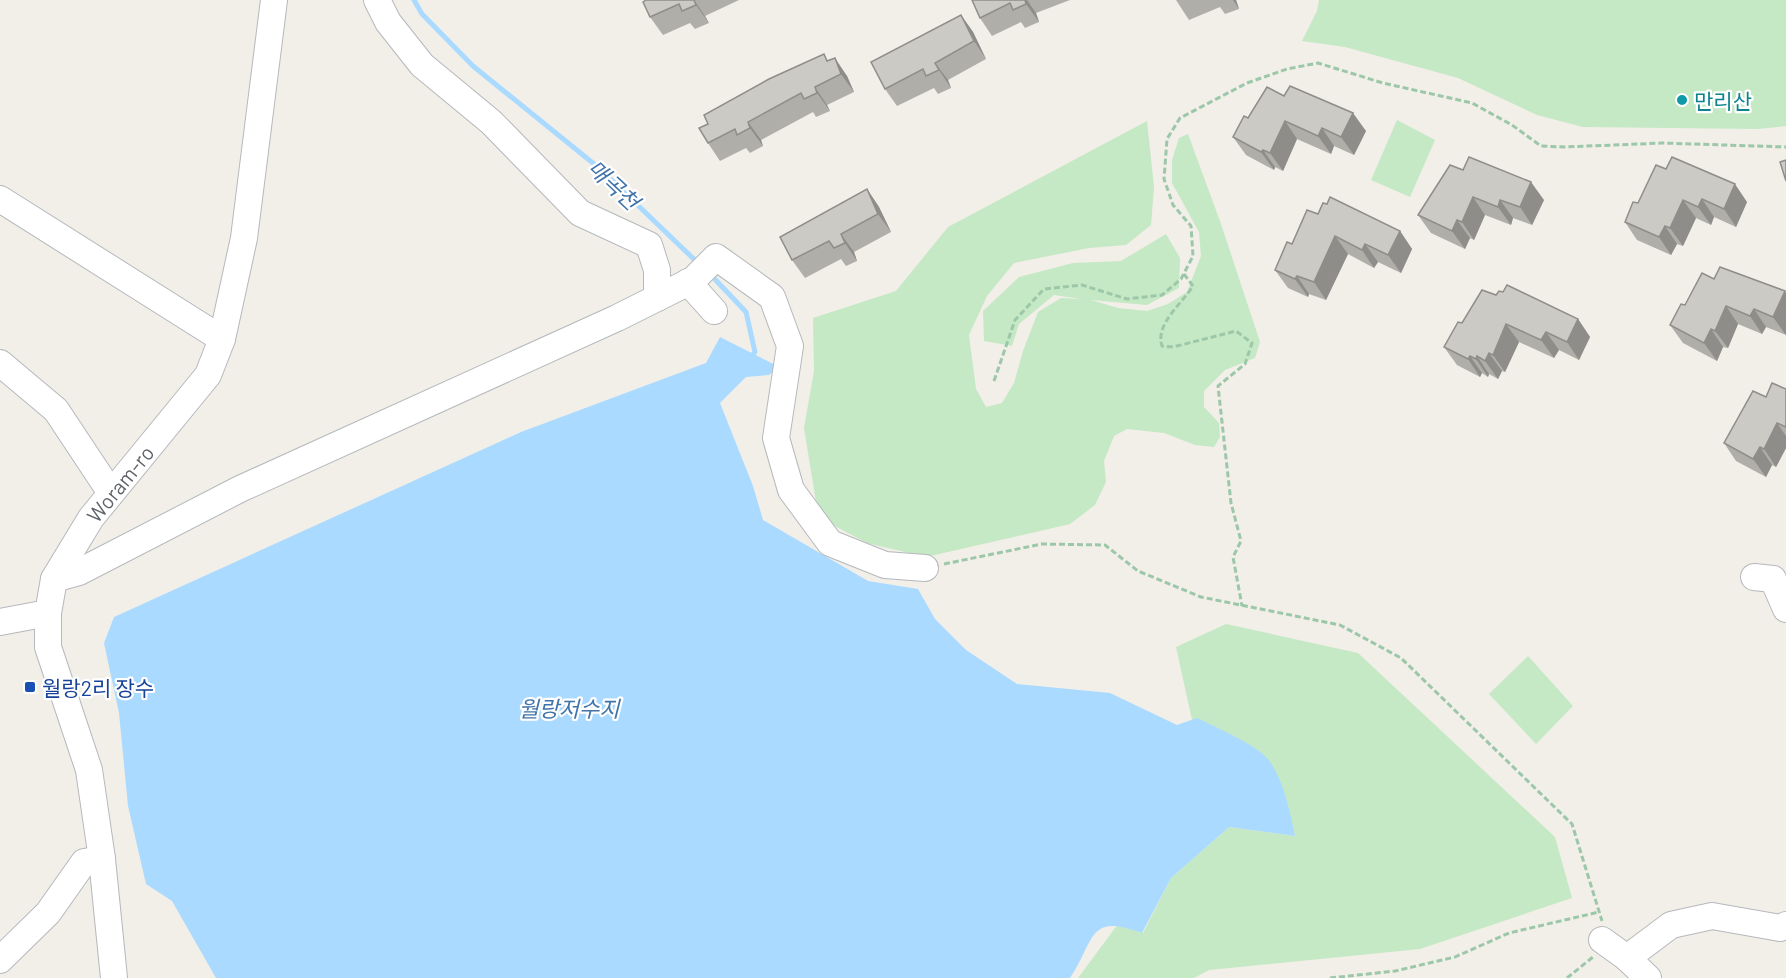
<svg xmlns="http://www.w3.org/2000/svg" width="1786" height="978" font-family="Barlow,'Noto Sans KR',sans-serif">
<style>
.green{fill:#c5e8c5}
.water{fill:#aadaff}
.lines{fill:none;stroke-linecap:round;stroke-linejoin:round}
.stream{stroke:#aadaff;stroke-width:5}
.minor-casing{stroke:#b5b8bc;stroke-width:28}
.path{stroke:#9cc7a9;stroke-width:3;stroke-dasharray:6 3;stroke-linecap:butt}
.minor{stroke:#fff;stroke-width:26}
.wall{fill:#afaea9}
.shaded-wall{fill:#8f8d8a}
.building{fill:#cccac5;stroke:#8f8d8a;stroke-width:1.5}
.culture-dot{fill:#0f9aa8;stroke:#fff;stroke-width:2}
.transit-dot{fill:#1a4fb4;stroke:#fff;stroke-width:2}
.labels{text-anchor:middle;dominant-baseline:central;stroke-width:4.5;stroke-linejoin:round;paint-order:stroke}
.culture-label{font-size:21px;fill:#0d838f;stroke:#fff;text-anchor:start}
.street-label{font-size:21px;fill:#5f6368;stroke:#fff}
.transit-label{font-size:21px;fill:#164399;stroke:#fff;text-anchor:start}
.water-label{font-size:22px;font-style:italic;fill:#4174aa;stroke:#fff}
</style>
<rect width="100%" height="100%" fill="#f1efe8"/>
<!-- green -->
<g class="green">
<polygon points="1319,0 1786,0 1786,126 1758,129 1583,127 1537,115 1458,78 1345,47 1302,41 1317,11"/>
<polygon points="1397,120 1435,140 1410,197 1371,180"/>
<polygon points="1147,121 1154,187 1151,225 1126,245 1089,248 1014,263 987,296 969,335 976,389 986,407 1002,403 1014,383 1023,351 1038,312 1061,298 1081,299 1054,295 1019,324 1012,346 984,341 983,311 1019,277 1073,263 1121,261 1166,234 1180,258 1179,288 1147,305 1091,300 1118,308 1147,311 1168,304 1187,292 1201,256 1199,232 1172,183 1172,160 1179,138 1188,134 1221,224 1260,342 1255,358 1225,370 1204,391 1204,407 1219,423 1220,437 1214,447 1195,445 1164,433 1127,429 1114,436 1104,461 1106,482 1095,505 1070,524 926,557 867,543 831,524 816,502 804,428 814,371 813,318 896,291 948,227"/>
<polygon points="1226,624 1358,653 1555,837 1572,898 1420,949 1209,970 1194,978 1078,978 1118,924 1143,933 1171,878 1229,827 1295,836 1268,761 1192,720 1176,647"/>
<polygon points="1528,656 1573,706 1536,744 1489,694"/>
</g>
<!-- water -->
<path class="water" d="M720,337l59,30 -10,8 -23,2 -26,26 33,83 10,34 105,61 50,8 17,30 31,31 51,34 93,9 67,32 20,-7c16,8 59,27 69,39 17,19 24,55 29,79l-66,-9 -58,51 -29,55c-55,-21 -47,8 -72,45h-854l-44,-77 -26,-17 -18,-78 -9,-93 -15,-70 10,-26 407,-185 185,-69z"/>
<g class="lines">
<!-- stream -->
<g class="stream">
<polyline points="414,0 422,14 473,66 599,168 700,265"/>
<polyline points="709,273 746,312 755,352 750,358"/>
</g>
<defs>
<g id="minor">
<polyline points="377,0 388,22 422,65 491,122 580,213 649,245 657,270 657,298"/>
<polyline points="0,199 222,339"/>
<polyline points="688,282 714,311"/>
<polyline points="0,363 56,410 111,493"/>
<polyline points="1754,577 1773,579 1786,609"/>
<polyline points="54,579 79,572 240,489 617,318 693,280 716,257 772,297 790,346 776,438 791,490 830,543 885,565 925,568"/>
<polyline points="0,622 48,613"/>
<polyline points="1602,940 1627,958"/>
<polyline points="0,960 48,913 84,862 102,859"/>
<path id="s1" d="M114,978l-12,-119 -13,-89 -41,-123v-34l6,-34 37,-61 117,-143 14,-36 22,-101 30,-238"/>
<polyline points="1648,978 1627,958 1671,925 1712,916 1780,928 1786,925"/>
</g>
</defs>
<!-- minor casing -->
<use href="#minor" class="minor-casing"/>
<!-- path -->
<g class="path">
<path d="M1184,274l9,12c-12,19 -38,38 -31,60l11,1 63,-16 16,12 -7,21 -27,22 13,117 10,38 -8,16 9,49"/>
<polyline points="994,381 1015,320 1044,289 1082,285 1127,299 1162,295 1181,279 1193,256 1191,226 1173,205 1164,179 1167,139 1180,118 1247,83 1287,69 1318,63 1383,83 1472,103 1512,125 1541,146 1565,147 1662,143 1786,147"/>
<polyline points="944,564 1042,544 1105,545 1138,571 1201,597 1340,625 1401,658 1572,824 1602,921"/>
<polyline points="1330,978 1395,971 1455,957 1509,933 1599,912"/>
<polyline points="1567,978 1593,957"/>
</g>
<!-- minor -->
<use href="#minor" class="minor"/>
</g>
<!-- wall -->
<g class="wall">
<polygon points="646,0 739,0 705,16 709,23 695,29 690,23 663,35 650,17"/>
<polygon points="972,0 1070,0 1036,13 1039,22 1025,28 1021,22 992,36 980,18"/>
<polygon points="1176,0 1236,0 1239,9 1225,14 1220,7 1189,20"/>
<polygon points="961,15 973,32 986,59 948,80 951,88 938,94 934,88 897,106 885,89"/>
<polygon points="828,60 847,76 854,92 827,105 830,111 816,117 813,112 761,140 763,146 750,153 746,148 720,161 708,143 708,124"/>
<polygon points="1284,96 1366,131 1354,155 1334,146 1331,154 1297,139 1283,171 1275,167 1274,170 1246,155 1233,137 1248,118"/>
<polygon points="1450,165 1544,200 1532,225 1513,218 1511,225 1485,215 1474,240 1470,238 1465,249 1431,233 1418,215"/>
<polygon points="1666,169 1747,202 1736,227 1714,217 1711,225 1696,218 1683,246 1677,244 1671,255 1637,240 1625,222 1638,203"/>
<polygon points="867,189 879,207 891,232 854,252 857,261 846,266 841,259 805,278 792,260"/>
<polygon points="1318,214 1400,231 1412,249 1401,273 1378,262 1374,268 1348,254 1326,300 1309,294 1308,297 1288,288 1275,270 1292,244"/>
<polygon points="1785,291 1786,293 1786,335 1766,327 1762,334 1738,324 1728,348 1723,347 1717,361 1683,343 1670,325 1685,305"/>
<polygon points="1496,295 1578,319 1590,337 1579,360 1559,350 1554,358 1519,342 1505,372 1502,371 1498,379 1489,374 1488,377 1482,373 1480,377 1457,365 1444,347 1462,323"/>
<polygon points="1786,389 1786,448 1776,467 1772,465 1766,477 1736,461 1724,443 1766,397"/>
</g>
<!-- shaded-wall -->
<g class="shaded-wall">
<polygon points="694,0 705,16 709,23 696,5"/>
<polygon points="1025,0 1027,0 1036,13 1039,22 1026,4"/>
<polygon points="1233,0 1236,0 1239,9"/>
<polygon points="961,15 973,32 986,59 974,41"/>
<polygon points="835,58 847,76 854,92 841,74"/>
<polygon points="935,63 948,80 951,88 939,70"/>
<polygon points="815,87 827,105 830,111 817,93"/>
<polygon points="1353,113 1366,131 1354,155 1341,137"/>
<polygon points="1285,121 1297,139 1283,171 1270,153"/>
<polygon points="748,122 761,140 763,146 750,128"/>
<polygon points="1322,128 1334,146 1331,154 1318,136"/>
<polygon points="1263,150 1275,167 1274,170 1261,152"/>
<polygon points="1531,182 1544,200 1532,225 1520,207"/>
<polygon points="1735,184 1747,202 1736,227 1724,209"/>
<polygon points="867,189 879,207 891,232 878,214"/>
<polygon points="1473,197 1485,215 1474,240 1462,222"/>
<polygon points="1702,199 1714,217 1711,225 1698,207"/>
<polygon points="1500,200 1513,218 1511,225 1498,207"/>
<polygon points="1683,200 1696,218 1683,246 1670,228"/>
<polygon points="1457,220 1470,238 1465,249 1452,231"/>
<polygon points="1665,226 1677,244 1671,255 1659,237"/>
<polygon points="1400,231 1412,249 1401,273 1388,255"/>
<polygon points="841,234 854,252 857,261 845,243"/>
<polygon points="1335,236 1348,254 1326,300 1314,282"/>
<polygon points="1365,244 1378,262 1374,268 1362,250"/>
<polygon points="1297,276 1309,294 1308,297 1295,279"/>
<polygon points="1785,291 1786,293 1786,335 1773,317"/>
<polygon points="1726,306 1738,324 1728,348 1715,331"/>
<polygon points="1754,309 1766,327 1762,334 1750,316"/>
<polygon points="1578,319 1590,337 1579,360 1567,342"/>
<polygon points="1506,324 1519,342 1505,372 1493,355"/>
<polygon points="1711,329 1723,347 1717,361 1704,343"/>
<polygon points="1546,332 1559,350 1554,358 1541,340"/>
<polygon points="1489,353 1502,371 1498,379 1485,361"/>
<polygon points="1470,356 1482,373 1480,377 1468,359"/>
<polygon points="1477,356 1489,374 1488,377 1476,359"/>
<polygon points="1777,423 1786,436 1786,448 1776,467 1764,449"/>
<polygon points="1760,447 1772,465 1766,477 1753,459"/>
</g>
<!-- building -->
<g class="building">
<polygon points="646,0 694,0 696,5 682,11 679,4 650,17 643,2"/>
<polygon points="972,0 1025,0 1026,4 1013,10 1010,3 980,18"/>
<polygon points="961,15 974,41 935,63 939,70 926,76 923,69 885,89 871,62"/>
<polygon points="824,54 827,61 835,58 841,74 815,87 817,93 804,99 801,93 748,122 750,128 737,135 735,129 708,143 699,128 708,124 704,115 769,79"/>
<polygon points="1290,86 1353,113 1341,137 1322,128 1318,136 1285,121 1270,153 1263,150 1261,152 1233,137 1244,116 1248,118 1267,87 1284,96"/>
<polygon points="1469,157 1531,182 1520,207 1500,200 1498,207 1473,197 1462,222 1457,220 1452,231 1418,215 1450,165 1463,170"/>
<polygon points="1672,157 1735,184 1724,209 1702,199 1698,207 1683,200 1670,228 1665,226 1659,237 1625,222 1633,202 1638,203 1656,165 1666,169"/>
<polygon points="1786,160 1786,181 1780,162"/>
<polygon points="867,189 878,214 841,234 845,243 834,248 829,241 792,260 780,237"/>
<polygon points="1330,197 1400,231 1388,255 1365,244 1362,250 1335,236 1314,282 1297,276 1295,279 1275,270 1287,242 1292,244 1307,210 1318,214 1323,203 1327,204"/>
<polygon points="1720,267 1785,291 1773,317 1754,309 1750,316 1726,306 1715,331 1711,329 1704,343 1670,325 1681,304 1685,305 1702,273 1714,279"/>
<polygon points="1507,285 1578,319 1567,342 1546,332 1541,340 1506,324 1493,355 1489,353 1485,361 1477,356 1476,359 1470,356 1468,359 1444,347 1458,322 1462,323 1482,290 1496,295 1499,291 1503,292"/>
<polygon points="1772,383 1786,389 1786,427 1777,423 1764,449 1760,447 1753,459 1724,443 1753,391 1766,397"/>
</g>
<!-- markers -->
<circle class="culture-dot" cx="1682" cy="100" r="6"/>
<rect class="transit-dot" x="24" y="681" width="12" height="12" rx="3"/>
<g class="labels">
<!-- culture labels -->
<g class="culture-label">
<text x="1694" y="100">만리산</text>
</g>
<!-- street labels -->
<g class="street-label">
<text stroke="none"><textPath href="#s1" startOffset="524">Woram-ro</textPath></text>
</g>
<!-- transit labels -->
<g class="transit-label">
<text x="42" y="687">월랑2리 장수</text>
</g>
<!-- water labels -->
<g class="water-label">
<text transform="translate(614 184) rotate(43)">매곡천</text>
<text x="569" y="708">월랑저수지</text>
</g>
</g>
</svg>
